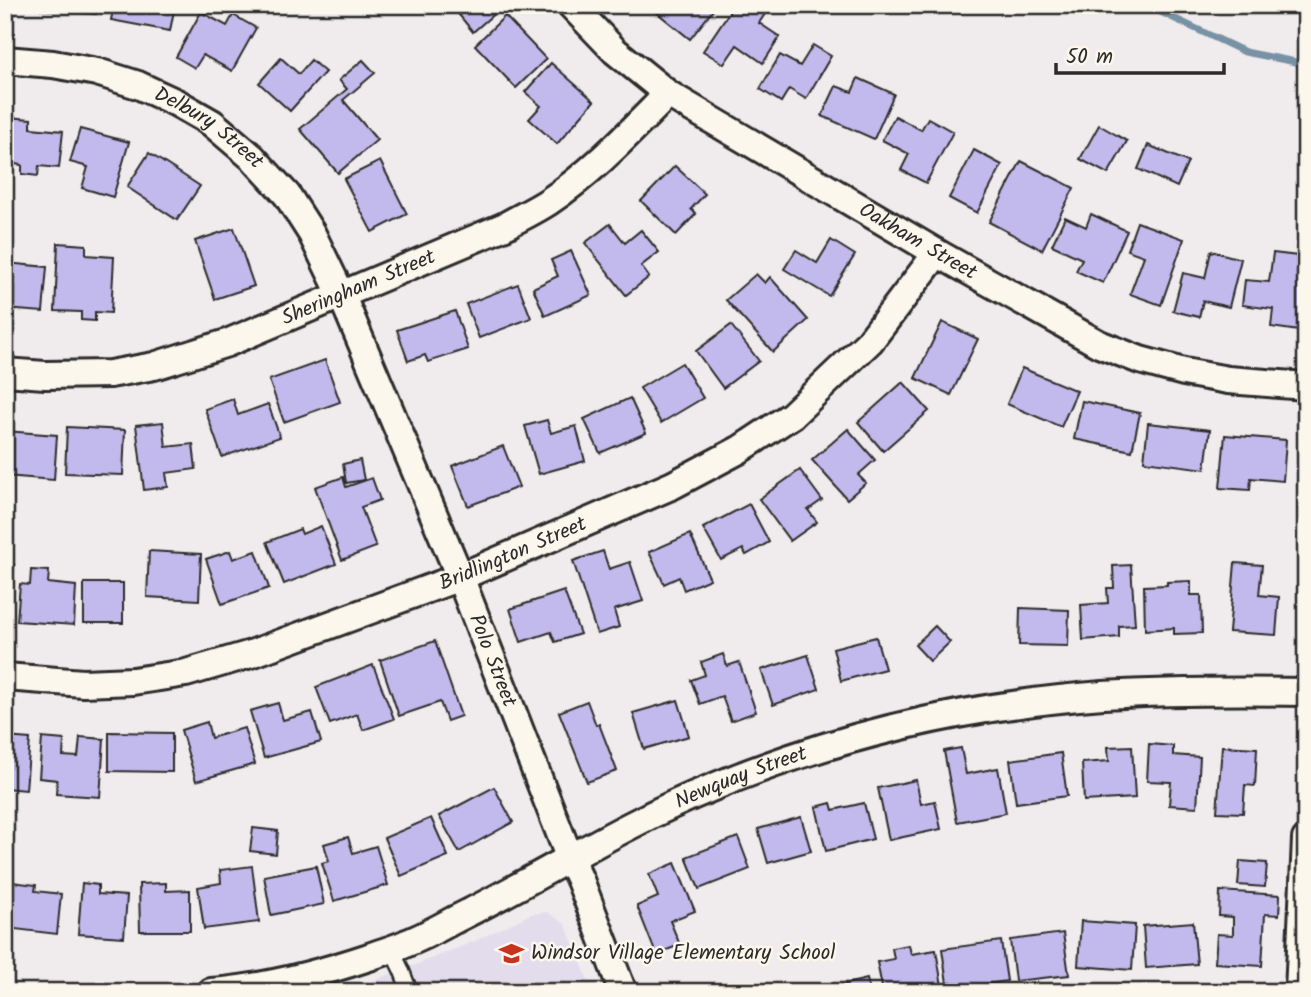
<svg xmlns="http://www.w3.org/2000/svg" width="1311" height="997" font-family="Kalam,sans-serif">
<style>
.built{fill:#e2dcec}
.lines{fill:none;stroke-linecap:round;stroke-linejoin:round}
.stream{stroke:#7892a5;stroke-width:7}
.building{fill:#c2baec;stroke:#2b2b2b;stroke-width:2}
.lane-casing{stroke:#2b2b2b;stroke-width:19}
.street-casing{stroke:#2b2b2b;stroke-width:32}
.lane{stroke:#fbf7ec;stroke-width:14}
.street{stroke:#fbf7ec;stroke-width:26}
.labels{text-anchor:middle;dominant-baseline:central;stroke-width:5;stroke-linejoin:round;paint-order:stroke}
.street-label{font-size:21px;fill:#2b2b2b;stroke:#fbf7ec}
.poi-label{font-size:21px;fill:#2b2b2b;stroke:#fbf7ec;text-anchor:start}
</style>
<rect width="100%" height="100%" fill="#f0ebec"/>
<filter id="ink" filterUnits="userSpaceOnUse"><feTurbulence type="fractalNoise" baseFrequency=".0143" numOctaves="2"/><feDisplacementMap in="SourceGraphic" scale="14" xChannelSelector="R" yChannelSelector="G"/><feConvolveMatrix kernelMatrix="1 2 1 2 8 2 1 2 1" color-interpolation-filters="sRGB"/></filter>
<g filter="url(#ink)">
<!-- built -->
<polygon class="built" points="547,912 565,924 593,992 334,992 367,983 418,964 473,942 531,914"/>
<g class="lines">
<!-- stream -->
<polyline class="stream" points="1146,5 1245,52 1306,64"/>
</g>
<!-- building -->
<g class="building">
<polygon points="41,5 97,5 96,14 41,9"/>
<polygon points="114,5 175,5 170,31 111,20"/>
<polygon points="451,5 504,5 473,32"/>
<polygon points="660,5 717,5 690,39 655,11"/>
<polygon points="734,5 759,5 767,11 759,23 780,37 763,63 737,45 724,64 703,51"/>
<polygon points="201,12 227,26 233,15 256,28 232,71 203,55 195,68 176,57"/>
<polygon points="505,16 546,59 516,88 475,45"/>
<polygon points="813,45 831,56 806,99 789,89 781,102 760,89 780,55 800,66"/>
<polygon points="281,58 299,74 311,60 325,72 290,111 259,83"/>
<polygon points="363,60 375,73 343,100 377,140 338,173 300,129 347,89 339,80"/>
<polygon points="551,63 594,101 557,144 529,119 541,106 525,92"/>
<polygon points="858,78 894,94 874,139 822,116 836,86 852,92"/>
<polygon points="895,116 921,130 928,118 953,132 926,183 901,170 909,154 882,140"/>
<polygon points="7,117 31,119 31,128 63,131 59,168 39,166 38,176 22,174 22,165 5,163"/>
<polygon points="1099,125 1127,141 1108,174 1080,159"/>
<polygon points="80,129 129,142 113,197 82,188 88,167 70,162"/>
<polygon points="1148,145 1188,162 1177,187 1138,169"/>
<polygon points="974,150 1002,165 977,213 949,198"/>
<polygon points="149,153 200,186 177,220 127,187"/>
<polygon points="380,161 407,214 372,232 344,179"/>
<polygon points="1021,161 1074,188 1042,250 989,222"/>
<polygon points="675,166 705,194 691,209 696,214 676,235 641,201"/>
<polygon points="1091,214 1127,231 1103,283 1076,271 1082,259 1052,245 1065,217 1086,227"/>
<polygon points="1137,222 1184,239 1161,305 1130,294 1144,256 1127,250"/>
<polygon points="610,224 625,243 641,230 659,252 641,266 649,277 626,295 585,243"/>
<polygon points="234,228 254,286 215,299 195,241"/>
<polygon points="831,240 855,255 829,296 784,269 796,250 817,263"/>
<polygon points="58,243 86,245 86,255 114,257 111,313 95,312 95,321 81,320 81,312 55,311"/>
<polygon points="571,251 591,295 545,316 533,288 558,276 551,260"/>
<polygon points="1211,251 1241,259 1229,307 1203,301 1199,317 1173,311 1183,273 1205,278"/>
<polygon points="1273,253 1306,257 1306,271 1299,331 1271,327 1273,309 1242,305 1245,280 1269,282"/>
<polygon points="6,263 47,267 43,312 5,309"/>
<polygon points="756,274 765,283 770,277 808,320 773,352 726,300"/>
<polygon points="518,284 531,318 479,338 466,304"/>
<polygon points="455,311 468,349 428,362 425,355 408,361 397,330"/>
<polygon points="942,322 978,339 951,395 915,378"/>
<polygon points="731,325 759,361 723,388 696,351"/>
<polygon points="325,360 340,402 284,422 269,380"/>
<polygon points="682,363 703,398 661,423 640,388"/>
<polygon points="1022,368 1077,391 1061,427 1007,404"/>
<polygon points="903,382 929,411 883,451 858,422"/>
<polygon points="630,398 646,433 600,453 584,419"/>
<polygon points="233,399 238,415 268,404 280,437 222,457 205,409"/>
<polygon points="1082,401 1140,413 1132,451 1074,439"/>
<polygon points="547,420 551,433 576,426 585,461 539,474 525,426"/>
<polygon points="163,422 166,447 193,444 196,469 166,473 168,487 144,490 136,425"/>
<polygon points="1148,423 1210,430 1205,469 1144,461"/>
<polygon points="67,427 125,430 123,475 65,473"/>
<polygon points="848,429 875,460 858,475 866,483 847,499 812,460"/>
<polygon points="5,431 57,435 54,480 5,476"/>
<polygon points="1225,435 1286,440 1283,481 1251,478 1250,490 1220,488"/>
<polygon points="503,446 519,487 468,506 452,466"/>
<polygon points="360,460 364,480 346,483 343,464"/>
<polygon points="800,470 822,500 808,510 817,522 790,541 759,499"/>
<polygon points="343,477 346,487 372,478 380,500 361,507 376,547 342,560 315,487"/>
<polygon points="749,504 769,542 746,555 743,549 721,560 703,528"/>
<polygon points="321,526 336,564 284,584 267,542 300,529 302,534"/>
<polygon points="690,534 710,579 684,590 679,577 664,584 649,552"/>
<polygon points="149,551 201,554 199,600 147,597"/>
<polygon points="230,551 233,559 256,551 269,588 222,604 206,559"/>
<polygon points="603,551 609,569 630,562 643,601 614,610 619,627 597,634 573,561"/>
<polygon points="1235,563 1262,565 1259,595 1279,597 1276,635 1229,632"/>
<polygon points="5,564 14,565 7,624 5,624"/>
<polygon points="1131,565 1135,625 1119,626 1119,637 1083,640 1081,605 1108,603 1107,588 1114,588 1113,566"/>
<polygon points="31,570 49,571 48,583 76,586 74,625 17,621 20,584 30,585"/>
<polygon points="1191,581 1191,595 1201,595 1202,633 1174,634 1174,628 1145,630 1144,586 1167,585 1167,582"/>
<rect x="84" y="583" width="39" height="40"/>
<polygon points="564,591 580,634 555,642 551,632 521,642 510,609"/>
<polygon points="1020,608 1069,610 1068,646 1019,645"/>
<polygon points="935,626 950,642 930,661 915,645"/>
<polygon points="876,637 885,669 841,681 833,648"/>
<polygon points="435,641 461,716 447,721 440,702 399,716 380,660"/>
<polygon points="723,654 727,666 739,662 756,712 731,721 722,696 700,704 691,680 705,675 701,662"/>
<polygon points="808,655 819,689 773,705 761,670"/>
<polygon points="373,665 394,719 363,730 357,714 330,724 316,687"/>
<polygon points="678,700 689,736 644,749 633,713"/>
<polygon points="587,701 596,725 599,724 617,771 587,782 559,712"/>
<polygon points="278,703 283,720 312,712 321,742 264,758 250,711"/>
<polygon points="207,722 211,738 244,728 255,764 196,781 181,730"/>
<polygon points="109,732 172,733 172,772 109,771"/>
<polygon points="5,737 30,739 26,790 5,788"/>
<polygon points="80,737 104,739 100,797 56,794 57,780 39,778 42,738 64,740 63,756 78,757"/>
<polygon points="1149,744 1173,746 1173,755 1200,757 1197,807 1169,805 1171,782 1147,781"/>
<polygon points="1132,746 1135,798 1084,801 1082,763 1109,761 1108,747"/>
<polygon points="1222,746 1257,748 1255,786 1245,785 1243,813 1217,812"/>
<polygon points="961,748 966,774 998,768 1006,813 957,822 944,751"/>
<polygon points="1061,753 1067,796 1016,803 1010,760"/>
<polygon points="916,780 921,804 935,801 941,829 889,840 878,788"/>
<polygon points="494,787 513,822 459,852 439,816"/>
<polygon points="831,803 833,810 864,803 873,839 826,851 816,807"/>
<polygon points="801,817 811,851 768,863 758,829"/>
<polygon points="431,818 448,856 401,876 384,838"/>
<polygon points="253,828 278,831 276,854 250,851"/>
<polygon points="348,837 353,853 376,846 388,885 334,901 322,863 329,861 324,844"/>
<polygon points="738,837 750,869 699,889 686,857"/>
<polygon points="1240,861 1267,863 1265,887 1238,885"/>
<polygon points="675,863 695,911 670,921 680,945 656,954 637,906 658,897 649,874"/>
<polygon points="252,866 259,922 204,929 198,887 221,883 220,870"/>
<polygon points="316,866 324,904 271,915 264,876"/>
<polygon points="12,882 36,885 35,891 61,894 57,934 6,928"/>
<polygon points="82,883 98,885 98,894 127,896 124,937 78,934"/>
<polygon points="166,883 166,891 190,890 190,931 140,931 139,884"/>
<polygon points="1220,891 1280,895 1279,915 1265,914 1262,966 1215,963 1217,934 1233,935 1233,917 1219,916"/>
<polygon points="1081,921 1135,925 1132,970 1078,966"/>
<polygon points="1193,922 1197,964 1146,968 1143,926"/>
<polygon points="1063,933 1069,975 1015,981 1010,940"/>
<polygon points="1001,941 1007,981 948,990 942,949"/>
<polygon points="909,945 911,954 936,950 943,992 883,992 877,962 894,959 892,948"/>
<polygon points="867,979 870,992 817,992 817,991"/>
</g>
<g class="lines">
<defs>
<polyline id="lane" points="391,949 401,969 410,992"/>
<g id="street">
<path id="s1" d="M571,5l44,46 53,43 269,159 162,91 41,16 44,12 44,8 78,6"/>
<path id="s2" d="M5,60l48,4 44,8 41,13 39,18 35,20 41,35 34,37 25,39 29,60 119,283 110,282 10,21 43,112"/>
<path id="s3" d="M5,372l40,3 65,-1 44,-8 73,-23 278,-117c14,-8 29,-15 43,-24 45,-30 82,-70 120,-108"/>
<path id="s4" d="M5,677l78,6 50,-2 53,-8 65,-19 209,-77 213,-92 66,-35 53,-35 78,-74 67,-88"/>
<path id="s5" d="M211,992c54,-4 107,-18 158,-35 13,-5 26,-8 38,-14 16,-6 32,-15 47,-23 86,-42 168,-96 257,-132 124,-52 258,-83 392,-93 68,-4 135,-4 203,-3"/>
<polyline points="1299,992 1306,839"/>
</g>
</defs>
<!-- lane casing -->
<use href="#lane" class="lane-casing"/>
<!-- street casing -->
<use href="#street" class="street-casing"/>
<!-- lane -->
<use href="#lane" class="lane"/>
<!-- street -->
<use href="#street" class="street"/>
</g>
</g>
<!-- icons -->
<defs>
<symbol id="school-bare" viewBox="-9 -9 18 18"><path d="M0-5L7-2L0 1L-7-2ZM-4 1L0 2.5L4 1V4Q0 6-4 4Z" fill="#c8321e" stroke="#fbf7ec" stroke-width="2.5" paint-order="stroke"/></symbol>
</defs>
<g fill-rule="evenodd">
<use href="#school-bare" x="494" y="936" width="35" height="35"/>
</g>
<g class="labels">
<!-- street labels -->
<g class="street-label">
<text stroke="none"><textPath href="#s2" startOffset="219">Delbury Street</textPath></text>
<text stroke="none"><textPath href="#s1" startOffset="422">Oakham Street</textPath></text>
<text stroke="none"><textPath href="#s3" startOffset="369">Sheringham Street</textPath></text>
<text stroke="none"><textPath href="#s4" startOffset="530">Bridlington Street</textPath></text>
<text stroke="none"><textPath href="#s2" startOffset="833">Polo Street</textPath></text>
<text stroke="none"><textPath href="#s5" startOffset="576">Newquay Street</textPath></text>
</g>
<!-- poi labels -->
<g class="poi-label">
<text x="531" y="953">Windsor Village Elementary School</text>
</g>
</g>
<!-- margin -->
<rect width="1311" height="997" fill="none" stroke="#fbf7ec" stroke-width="28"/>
<rect x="14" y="14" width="1283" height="969" fill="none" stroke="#2b2b2b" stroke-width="2.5" filter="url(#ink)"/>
<!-- scale -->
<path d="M1056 63v10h168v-10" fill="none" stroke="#2b2b2b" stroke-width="3.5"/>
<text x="1066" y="63" font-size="21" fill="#2b2b2b" stroke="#fbf7ec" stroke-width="5" paint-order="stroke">50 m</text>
</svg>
